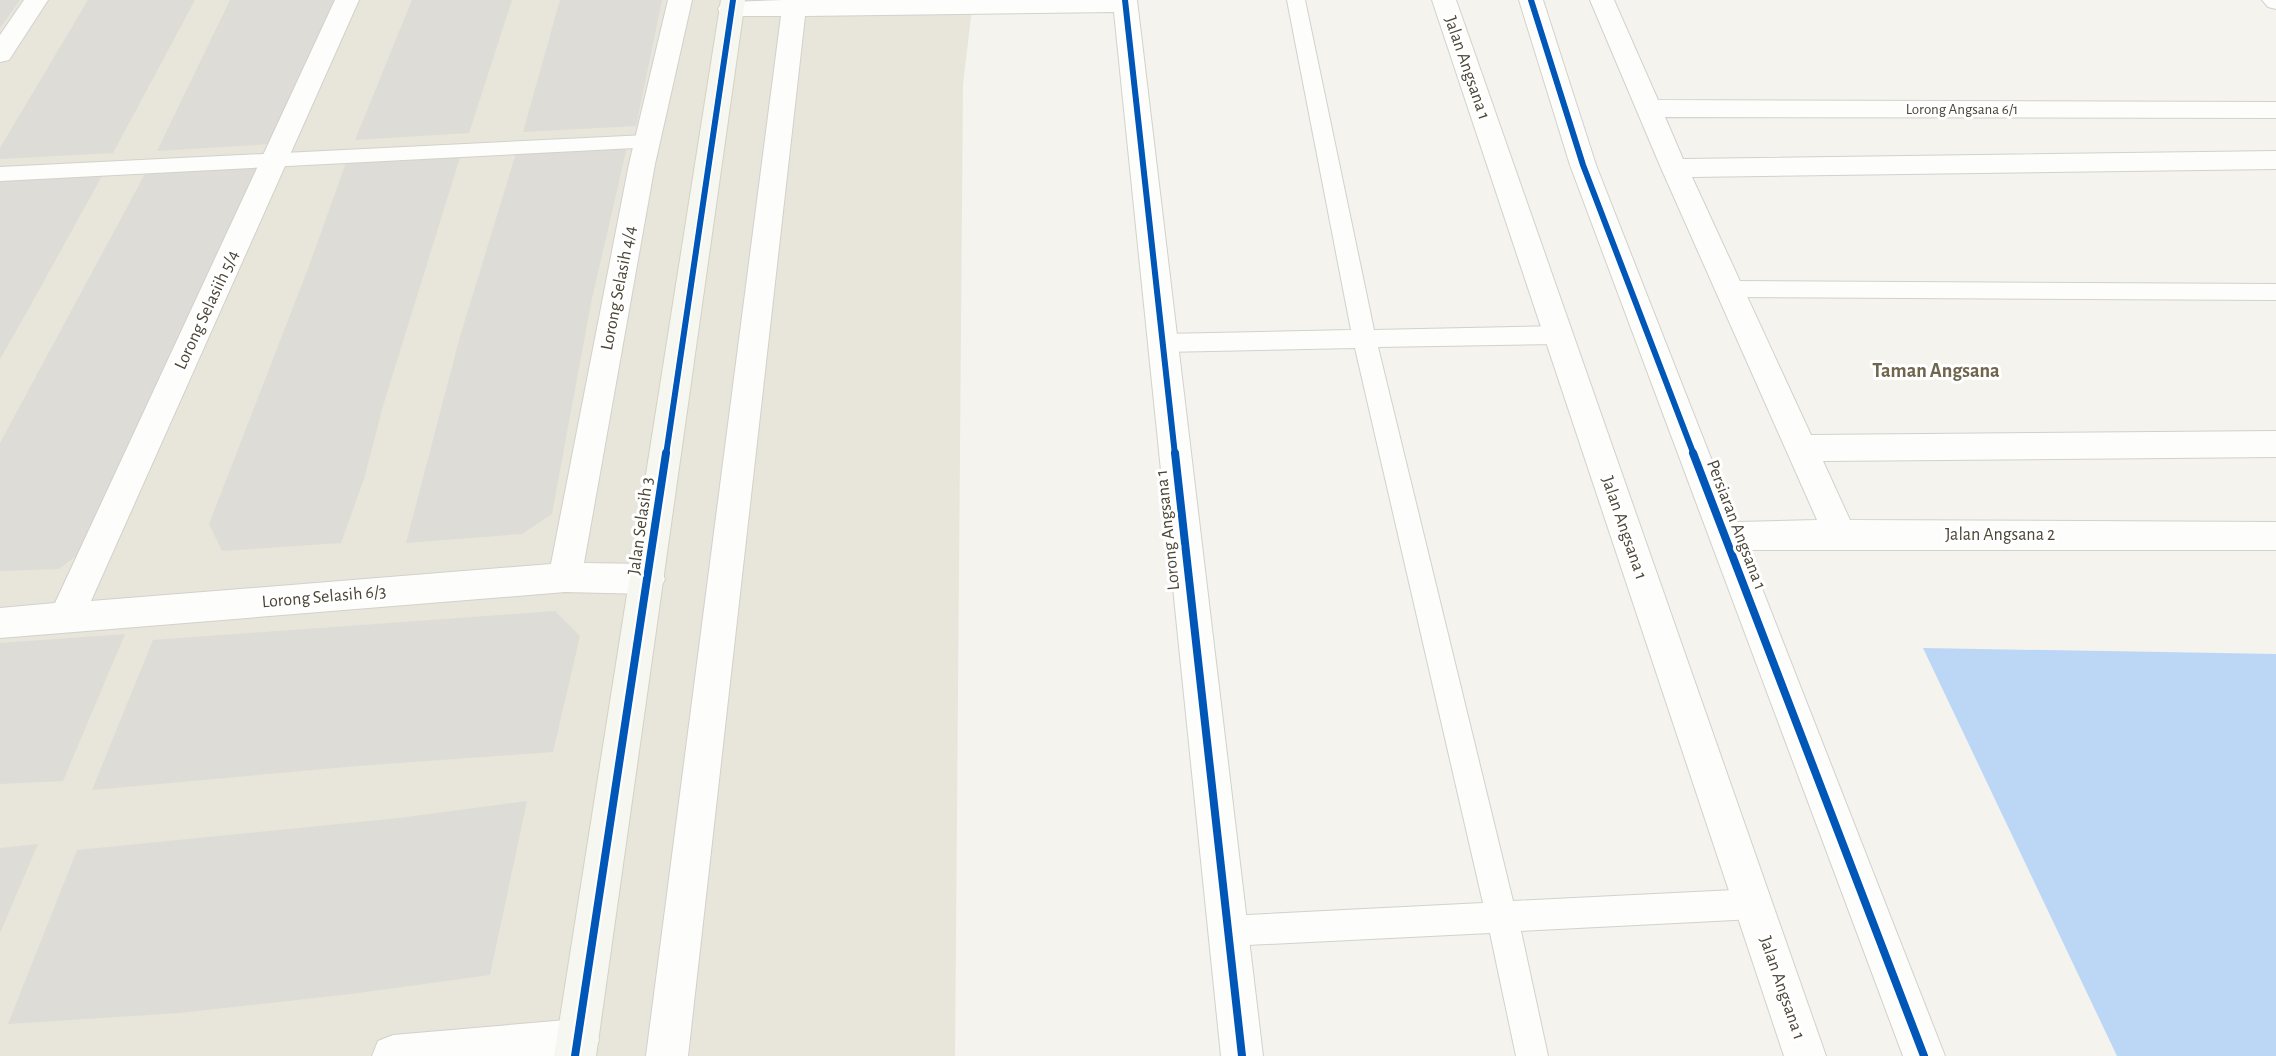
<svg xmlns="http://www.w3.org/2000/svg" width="2276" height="1056" font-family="'Alegreya Sans',sans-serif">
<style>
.residential{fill:#e8e5db}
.water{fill:#bbd7f5}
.building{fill:#dedcd6}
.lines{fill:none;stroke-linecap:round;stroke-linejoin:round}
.lane-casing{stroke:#d2d1cb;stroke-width:2}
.street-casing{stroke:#d2d1cb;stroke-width:2}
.secondary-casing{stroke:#d4d2c4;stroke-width:2}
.lane{fill:#fdfdfc;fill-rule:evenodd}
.street{fill:#fdfdfc;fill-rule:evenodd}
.secondary{fill:#f7f7f1;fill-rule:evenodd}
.cycleway-far1-casing{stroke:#fff;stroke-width:9}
.cycleway-casing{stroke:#fff;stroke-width:12}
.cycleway-far1{stroke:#0057b8;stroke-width:6}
.cycleway{stroke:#0057b8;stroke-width:8}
.labels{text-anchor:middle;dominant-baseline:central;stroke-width:6;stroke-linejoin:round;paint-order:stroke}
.far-street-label{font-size:15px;fill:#4c4637;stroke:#fff}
.street-label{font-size:18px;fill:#4c4637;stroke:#fff}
.neighbourhood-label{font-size:20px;font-weight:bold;fill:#70664d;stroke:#fff}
</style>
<rect width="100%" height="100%" fill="#f4f3ee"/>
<!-- residential -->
<polygon class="residential" points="0,0 973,0 963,84 955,1056 0,1056"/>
<!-- water -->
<polygon class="water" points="1923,648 2276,654 2276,1056 2117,1056"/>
<!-- building -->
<g class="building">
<polygon points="0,0 20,0 0,28"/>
<polygon points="88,0 195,0 113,153 0,159 0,148"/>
<polygon points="230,0 334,0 271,144 157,151"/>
<polygon points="412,0 512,0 469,133 355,140"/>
<polygon points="560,0 662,0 636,126 523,132"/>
<polygon points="627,147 591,303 552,514 522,534 406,543 459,340 516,153"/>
<polygon points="461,154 383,406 364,479 341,543 222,551 209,524 309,266 347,160"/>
<polygon points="262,167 94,542 59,569 0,571 0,443 146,172"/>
<polygon points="103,174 28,310 0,359 0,180"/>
<polygon points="555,611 580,636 553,752 357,766 92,790 153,640"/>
<polygon points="125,634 63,781 0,784 0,643"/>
<polygon points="527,801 490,975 351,994 179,1013 8,1024 77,850 399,818"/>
<polygon points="38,844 0,933 0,848"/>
</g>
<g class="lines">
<defs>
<g id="lane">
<polygon points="1287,0 1305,0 1374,330 1558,326 1566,329 1569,335 1566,341 1558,344 1378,347 1513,901 1754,889 1765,893 1769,904 1765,915 1754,919 1521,931 1548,1056 1516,1056 1490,933 1228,946 1217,942 1213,931 1217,920 1228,916 1483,903 1355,348 1163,352 1155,349 1151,343 1155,337 1163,334 1351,330"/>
<polygon points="647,135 654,137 657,142 654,147 0,181 0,167"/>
<polygon points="1730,281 2276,284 2276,300 1730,297 1722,295 1719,289 1722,283"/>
</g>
<g id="street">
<polygon points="24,0 48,0 9,60 0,62 0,35"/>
<polygon points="335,0 359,0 91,601 551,564 629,164 668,0 692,0 655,164 584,563 648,564 660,569 665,579 660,589 648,594 565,592 0,638 0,608 55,603"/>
<polygon points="783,0 1137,0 1263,1056 1221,1056 1114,12 805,16 688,1056 646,1056 781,16 730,16 721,14 718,9 721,4 730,2"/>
<polygon points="1432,0 1456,0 1826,1056 1784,1056"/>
<polygon points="1519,0 1543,0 1596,165 1736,522 1817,520 1661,168 1590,0 1614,0 1658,100 2276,102 2276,118 1665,117 1683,159 2276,151 2276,169 1692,177 1811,435 2276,431 2276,457 1823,461 1850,520 2276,522 2276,550 1747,550 1945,1056 1903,1056 1570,165"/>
<polygon points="2262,0 2276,0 2276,9 2268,7"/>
<polygon points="578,1019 593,1025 599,1040 593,1055 590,1056 372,1056 378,1041 393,1035"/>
</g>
<polygon id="secondary" points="721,0 745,0 596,1056 554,1056"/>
</defs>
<!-- lane casing -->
<use href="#lane" class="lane-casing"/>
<!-- street casing -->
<use href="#street" class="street-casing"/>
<!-- secondary casing -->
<use href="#secondary" class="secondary-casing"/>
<!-- lane -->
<use href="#lane" class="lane"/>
<!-- street -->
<use href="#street" class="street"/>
<!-- secondary -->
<use href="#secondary" class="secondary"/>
<defs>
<g id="cycleway-far1">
<polyline points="1125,0 1175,455"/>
<polyline points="1531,0 1583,165 1694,455"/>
<polyline points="666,455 733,0"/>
</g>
<g id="cycleway">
<polyline points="1175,453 1242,1056"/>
<polyline points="1693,453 1924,1056"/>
<polyline points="575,1056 666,453"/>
</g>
</defs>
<!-- cycleway-far1 casing -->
<use href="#cycleway-far1" class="cycleway-far1-casing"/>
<!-- cycleway casing -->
<use href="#cycleway" class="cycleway-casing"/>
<!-- cycleway-far1 -->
<use href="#cycleway-far1" class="cycleway-far1"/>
<!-- cycleway -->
<use href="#cycleway" class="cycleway"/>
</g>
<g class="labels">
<!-- far-street labels -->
<g class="far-street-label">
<text x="1962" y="109">Lorong Angsana 6/1</text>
</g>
<!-- street labels -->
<g class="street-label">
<text transform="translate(1467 68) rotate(71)">Jalan Angsana 1</text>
<text transform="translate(619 288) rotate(-79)">Lorong Selasih 4/4</text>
<text transform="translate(207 310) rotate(-65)">Lorong Selasiih 5/4</text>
<text transform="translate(1736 525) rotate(69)">Persiaran Angsana 1</text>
<text transform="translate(641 526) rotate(-82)">Jalan Selasih 3</text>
<text transform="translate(1624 528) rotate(71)">Jalan Angsana 1</text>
<text transform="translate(1168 530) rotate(-96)">Lorong Angsana 1</text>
<text x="2000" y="535">Jalan Angsana 2</text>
<text transform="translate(324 597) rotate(-5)">Lorong Selasih 6/3</text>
<text transform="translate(1782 988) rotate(71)">Jalan Angsana 1</text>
</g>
<!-- neighbourhood labels -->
<g class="neighbourhood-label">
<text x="1936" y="371">Taman Angsana</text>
</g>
</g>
</svg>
